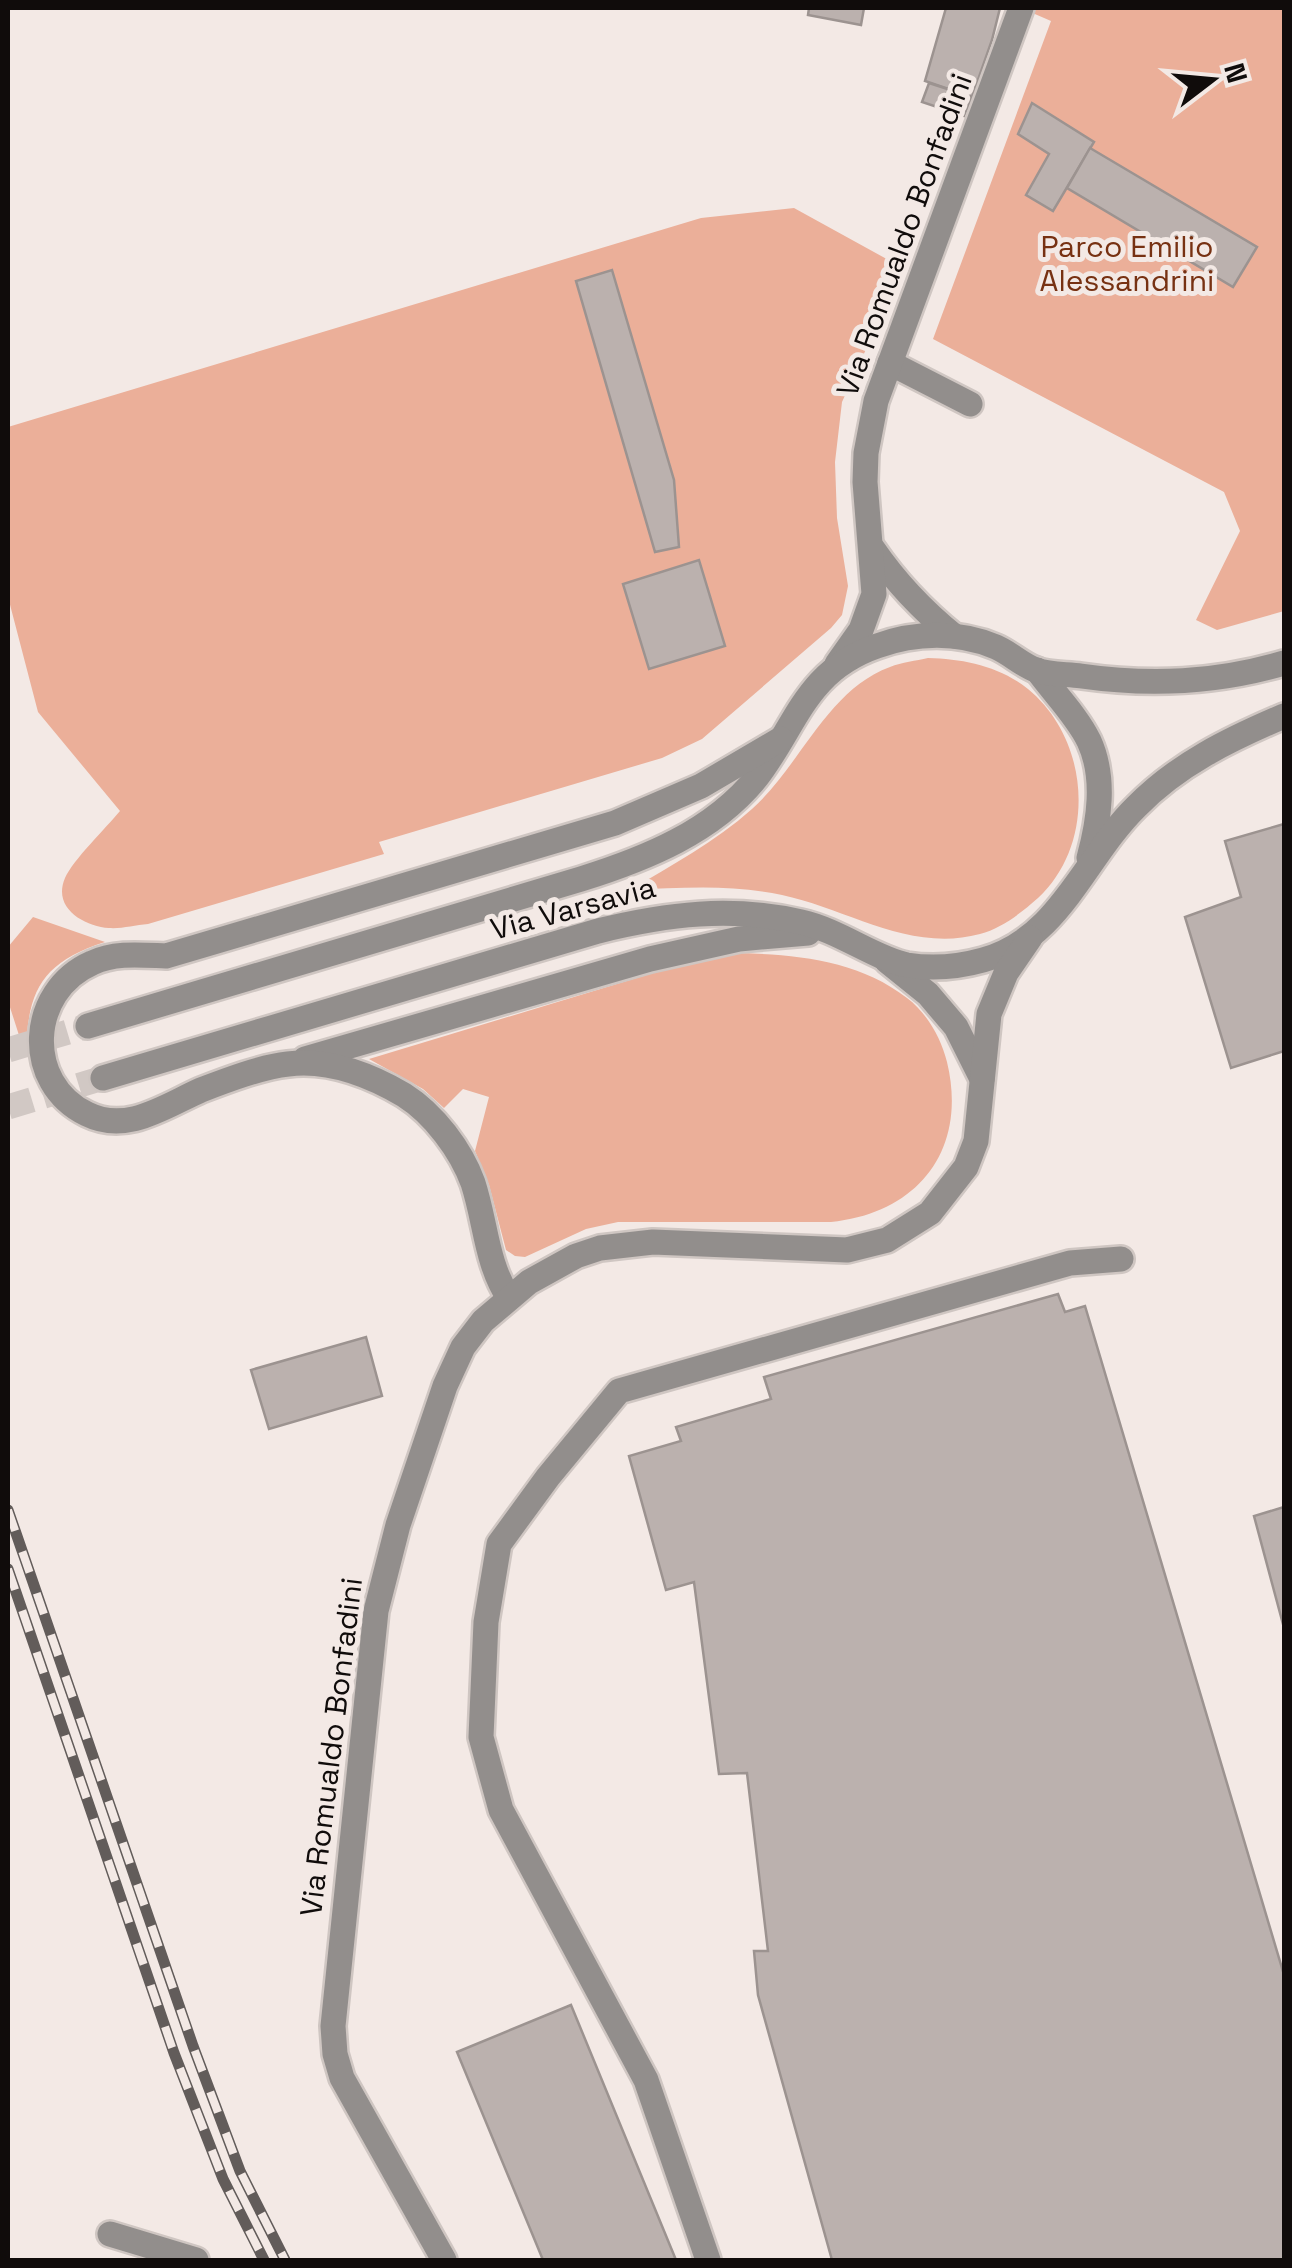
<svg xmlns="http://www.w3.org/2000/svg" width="1292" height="2268" font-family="'Space Grotesk',sans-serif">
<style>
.green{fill:#ebaf99}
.building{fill:#bbb1ae;stroke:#9c9390;stroke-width:2.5}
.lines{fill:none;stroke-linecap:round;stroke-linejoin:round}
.minor-tunnel{stroke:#d1c8c4;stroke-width:25;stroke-dasharray:25 12;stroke-linecap:butt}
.minor-casing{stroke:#cfc6c2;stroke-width:30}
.minor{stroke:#928e8c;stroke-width:25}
.rail-casing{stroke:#625c5a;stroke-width:11}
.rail{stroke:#f3e9e5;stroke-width:8;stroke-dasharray:22;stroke-linecap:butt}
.labels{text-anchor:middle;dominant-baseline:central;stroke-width:10;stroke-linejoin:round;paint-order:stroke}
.street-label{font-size:30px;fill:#100c0b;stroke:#f3e9e5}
.park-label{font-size:30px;fill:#773112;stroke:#f3e9e5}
</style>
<rect width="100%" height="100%" fill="#f3e9e5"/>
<!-- green -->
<g class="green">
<polygon points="1021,8 1284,8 1284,611 1217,630 1196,620 1240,531 1224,492 933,339 1051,21"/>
<path d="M794,208l109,60 -61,134 -7,60 2,56 11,68 -6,29 -11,13 -129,111 -40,19 -283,84 5,12 -236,70c-13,1 -27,5 -39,4 -25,-2 -57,-20 -44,-50 8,-18 41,-50 55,-67l-82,-99 -30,-115v-170l693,-209z"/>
<path d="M928,658c36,1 71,8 100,31 62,51 69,154 10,209 -17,15 -36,30 -58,36 -70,19 -132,-25 -198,-39 -51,-11 -101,-7 -152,-5 42,-25 85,-48 122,-81 49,-44 75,-119 138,-142 12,-5 26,-6 38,-9z"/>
<path d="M33,917l72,25c-65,21 -78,50 -79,115l-18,-56v-54z"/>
<path d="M732,953c61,1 125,6 175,45 20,15 34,40 40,64 21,87 -28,151 -116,160h-213l-32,7 -61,28 -10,-1 -9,-6 -17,-65 -14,-34 14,-54 -26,-8 -19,19 -21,-19 -54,-30 330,-100z"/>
</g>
<!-- building -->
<g class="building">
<polygon points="809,8 864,8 861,25 808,15"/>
<polygon points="946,8 1000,8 992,40 972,97 925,81"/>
<polygon points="929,83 972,97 964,116 922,102"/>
<polygon points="1032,103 1094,142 1053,211 1026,195 1049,154 1018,134"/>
<polygon points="1090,148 1257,247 1233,287 1067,188"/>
<polygon points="612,270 674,480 679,547 655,552 576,281"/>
<polygon points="699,560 725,646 649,669 623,584"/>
<polygon points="1284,824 1284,1051 1231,1068 1185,917 1241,897 1225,841"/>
<polygon points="1058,1294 1065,1312 1085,1306 1284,1975 1284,2260 832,2260 758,1995 754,1951 768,1951 747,1773 719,1774 694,1582 666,1590 629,1456 681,1441 676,1427 771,1399 764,1377"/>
<polygon points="366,1337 382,1396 269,1429 251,1370"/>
<polygon points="1284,1507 1284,1628 1254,1516"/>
<polygon points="571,2005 676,2260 543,2260 457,2052"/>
</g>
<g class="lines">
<!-- minor-tunnel -->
<g class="minor-tunnel">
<polyline points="8,1050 88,1026"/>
<polyline points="8,1107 103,1078"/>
</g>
<defs>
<g id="minor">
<polyline points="890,363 970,404"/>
<path d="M873,549c24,35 49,61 81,87"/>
<polyline points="837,664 861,630 874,594 865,482 866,453 876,401 1021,8"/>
<path d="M1037,670c16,22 40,46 52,71 17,37 10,80 0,117"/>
<polyline points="887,961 928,994 956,1027 982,1079"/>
<path d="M88,1026l493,-147c64,-20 132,-47 176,-102 40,-52 48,-106 120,-131 38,-14 82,-15 119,1 14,6 26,18 40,23 13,5 31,4 45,6 70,10 135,7 203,-13"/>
<polyline points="305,1059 650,959 739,939 808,933"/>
<path d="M103,1078l495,-147c69,-17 133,-25 203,-9 37,8 75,37 106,43 25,4 51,2 76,-5 77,-21 101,-102 153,-153 42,-43 94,-68 148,-91"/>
<path d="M509,1298c-23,-35 -23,-75 -36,-115 -12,-33 -39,-69 -69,-88 -34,-20 -76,-36 -116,-31 -27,3 -61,16 -87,26 -36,16 -74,44 -114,24 -64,-31 -59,-123 5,-151 23,-11 49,-8 74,-7l449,-133 86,-37 80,-47"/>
<polyline points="110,2234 196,2260"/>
<polyline points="444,2260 342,2078 335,2054 333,2026 376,1611 398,1525 445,1386 463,1347 483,1321 529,1282 576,1256 600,1248 653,1242 847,1250 887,1240 930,1213 966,1167 976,1141 989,1014 1006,973 1030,938"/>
<polyline points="708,2260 646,2080 501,1810 481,1737 486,1622 499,1544 548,1477 619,1391 1070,1263 1121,1259"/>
</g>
</defs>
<!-- minor casing -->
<use href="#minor" class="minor-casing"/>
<!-- minor -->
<use href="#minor" class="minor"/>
<defs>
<g id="rail">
<polyline points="8,1510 193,2046 240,2171 285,2260"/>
<polyline points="8,1569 174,2053 223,2179 264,2260"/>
</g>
</defs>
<!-- rail casing -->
<use href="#rail" class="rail-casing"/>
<!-- rail -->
<use href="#rail" class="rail"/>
</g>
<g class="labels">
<!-- street labels -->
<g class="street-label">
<text transform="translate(904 235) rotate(-70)">Via Romualdo Bonfadini</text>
<text transform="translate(573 908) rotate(-15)">Via Varsavia</text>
<text transform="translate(331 1747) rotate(-83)">Via Romualdo Bonfadini</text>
</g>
<!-- park labels -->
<g class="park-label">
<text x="1127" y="246">Parco Emilio<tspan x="1127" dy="34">Alessandrini</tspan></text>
</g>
</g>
<!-- border -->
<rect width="1292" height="2268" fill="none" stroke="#100c0b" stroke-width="20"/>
<!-- north arrow -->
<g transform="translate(1212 80) rotate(74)" stroke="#f3e9e5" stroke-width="8" paint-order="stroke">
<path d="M0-8L18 38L0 25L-18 38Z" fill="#100c0b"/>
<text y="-15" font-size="28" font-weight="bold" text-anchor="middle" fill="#100c0b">N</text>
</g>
</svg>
